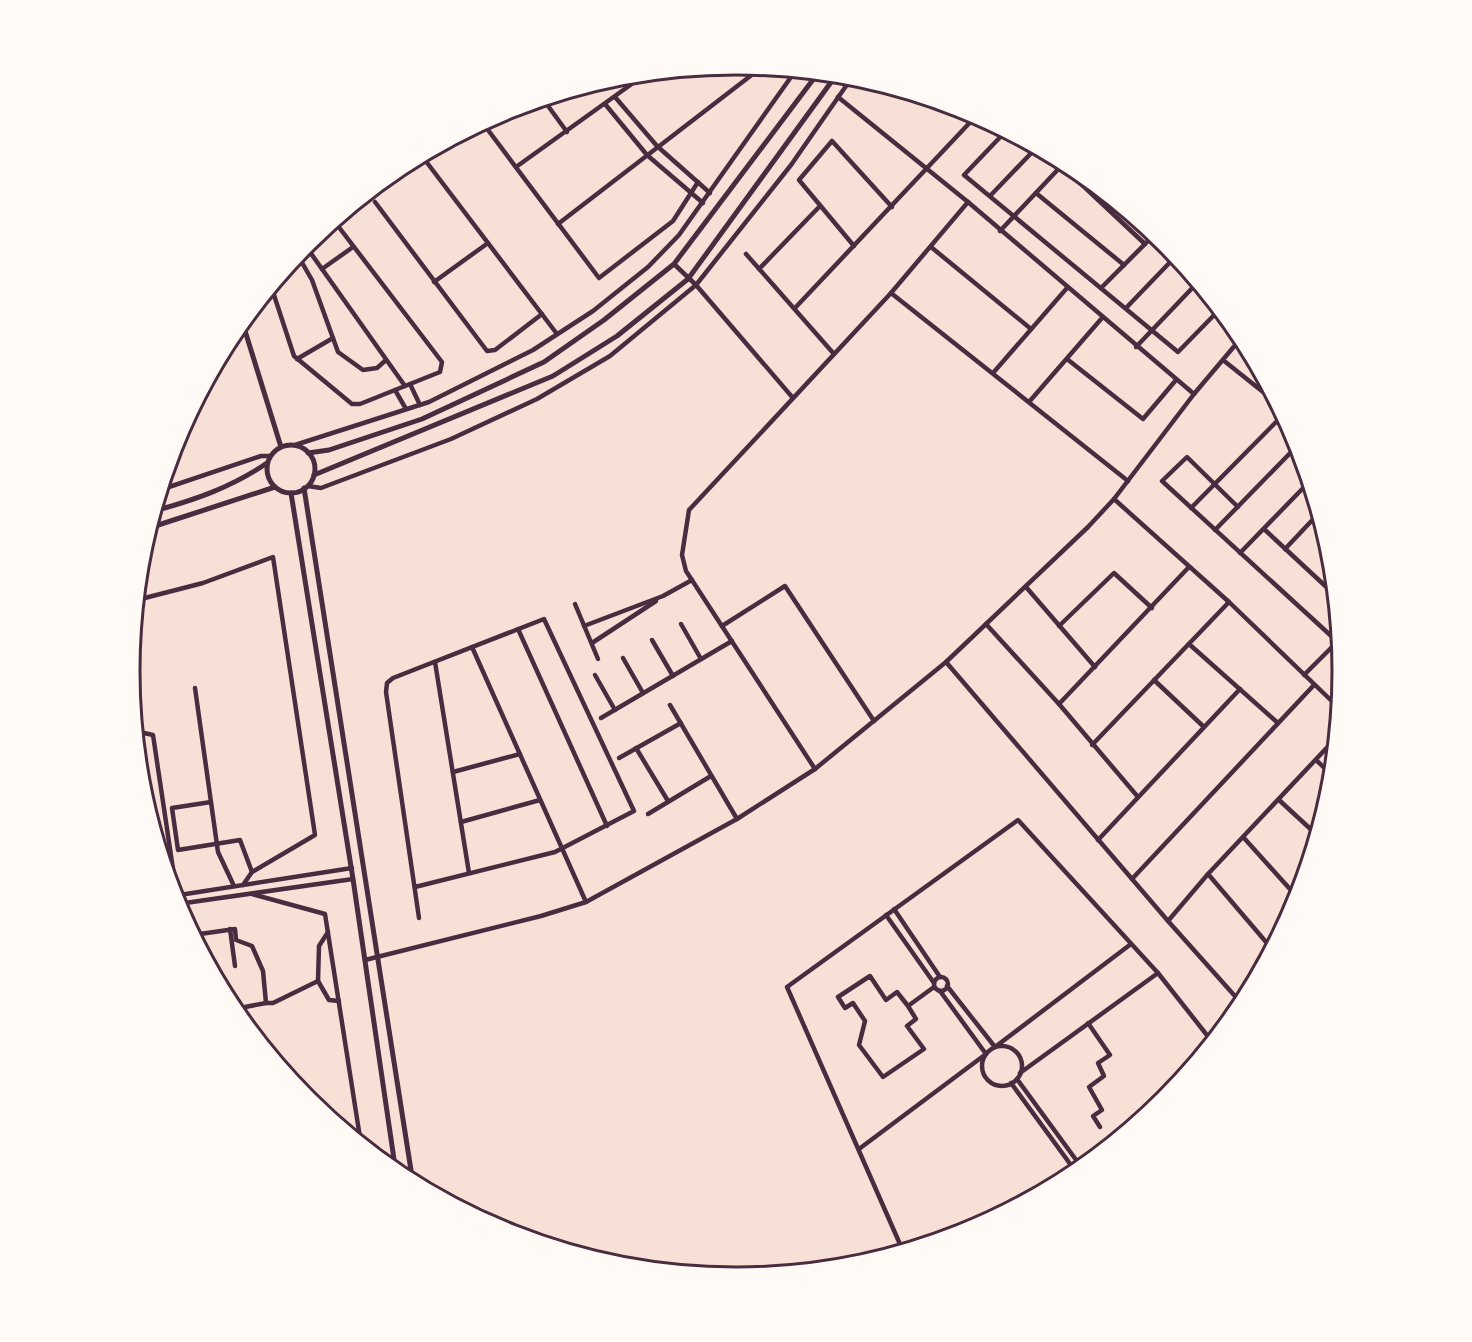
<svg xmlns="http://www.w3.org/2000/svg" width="1472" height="1342" font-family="'PT Serif',serif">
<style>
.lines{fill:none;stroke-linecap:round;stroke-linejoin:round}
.minor{stroke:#4a2c40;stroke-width:4.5}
.tertiary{stroke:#4a2c40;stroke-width:5}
.rim{fill:none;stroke:#4a2c40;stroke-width:3}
</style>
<rect width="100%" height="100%" fill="#f7e1d7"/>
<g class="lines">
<!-- minor -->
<g class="minor">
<polyline points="615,97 657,146 710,193"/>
<polyline points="838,97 968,202 1194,394"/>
<polyline points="543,99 567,132"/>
<polyline points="935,101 943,106 947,104"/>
<polyline points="605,104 647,155 703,203"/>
<polyline points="482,122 599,278 673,221 698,182"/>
<polyline points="1006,131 964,175 1178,352 1220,309"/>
<polyline points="425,160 557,334"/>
<polyline points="1062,166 1145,244"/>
<polyline points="516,167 647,73"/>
<polyline points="1036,193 1124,265"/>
<polyline points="990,196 1037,147"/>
<polyline points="375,202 487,351 495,350 542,314"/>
<polyline points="558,224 762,67"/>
<polyline points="1000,231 1065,162"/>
<polyline points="305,245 405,386"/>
<polyline points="854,246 799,180 832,141 892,207"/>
<polyline points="931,247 1031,329"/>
<polyline points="297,254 312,280 338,352 363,370 377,368 386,360"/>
<polyline points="746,254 834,354"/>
<polyline points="674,264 696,285 793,398"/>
<polyline points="322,269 353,247"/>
<polyline points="759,269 820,206"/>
<polyline points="434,282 488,243"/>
<polyline points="271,286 294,356 352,404 360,404 440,372 442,362 338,226 335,224 317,234"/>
<polyline points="1101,288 1155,234"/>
<polyline points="891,293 1128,481"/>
<polyline points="795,308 977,115"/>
<polyline points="1126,308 1176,256"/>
<polyline points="1136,347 1198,282"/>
<polyline points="297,359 333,338"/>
<polyline points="1067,359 1143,419 1176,380"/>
<polyline points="1223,360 1277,403"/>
<polyline points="993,373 1067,288"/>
<polyline points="410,384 420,405"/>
<polyline points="395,390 406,409"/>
<polyline points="1029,402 1102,318"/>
<polyline points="295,445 429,402 533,350 593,311 648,267 679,235 796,70"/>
<polyline points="164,478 168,488"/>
<polyline points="308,486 321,488 451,439 537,399 610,356 696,285 791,165 853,76"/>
<polyline points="160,490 261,456 270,456"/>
<polyline points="1114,499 1229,602 1339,708"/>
<polyline points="1238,507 1187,457 1162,481 1340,644"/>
<polyline points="1191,508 1283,415"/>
<polyline points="1264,529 1335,595"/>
<polyline points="1215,530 1298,445"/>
<polyline points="1285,549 1319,513"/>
<polyline points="1240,553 1309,482"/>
<polyline points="1026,587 1095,667"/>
<polyline points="137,600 203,583 273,557 315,835 252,872 243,885"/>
<polyline points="575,604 598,659"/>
<polyline points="681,624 701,659"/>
<polyline points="986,624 1059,704 1138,797"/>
<polyline points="584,626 663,596 692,580"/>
<polyline points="722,626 785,586 874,721"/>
<polyline points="1059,626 1114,573 1152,608"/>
<polyline points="518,629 607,826"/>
<polyline points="652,640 673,676"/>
<polyline points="592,643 656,601"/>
<polyline points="1189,644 1278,723"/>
<polyline points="472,647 586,902"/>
<polyline points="623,658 643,693"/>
<polyline points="435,662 469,873"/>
<polyline points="946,662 1168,921 1242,1004"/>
<polyline points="595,675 615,710"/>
<polyline points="1304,675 1339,640"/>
<polyline points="1154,680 1204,727"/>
<polyline points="195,688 218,852 234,886"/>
<polyline points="1059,704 1188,568"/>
<polyline points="670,705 737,819"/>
<polyline points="601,718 732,641"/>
<polyline points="135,731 153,735 179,909"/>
<polyline points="1092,745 1229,602"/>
<polyline points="636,748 668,801"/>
<polyline points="619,758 681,723"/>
<polyline points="1316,760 1332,775"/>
<polyline points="815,769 686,571 682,555 689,510 891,293 968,202"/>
<polyline points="453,772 520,754"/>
<polyline points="1279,800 1317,835"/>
<polyline points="211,802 172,808 178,850 240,840 252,872"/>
<polyline points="648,814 711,776"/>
<polyline points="461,822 540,800"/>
<polyline points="1244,838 1298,898"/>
<polyline points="1098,840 1240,689"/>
<polyline points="1208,874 1272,949"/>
<polyline points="1132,879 1314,685"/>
<polyline points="415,887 555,852 634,811 544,619 393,678 387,683 386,692 419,918"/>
<polyline points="252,894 325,914 361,1144"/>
<polyline points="173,896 352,868"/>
<polyline points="178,904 353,879"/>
<polyline points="894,909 940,977"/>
<polyline points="886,915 934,983"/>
<polyline points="1168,921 1208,874 1336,738"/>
<polyline points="230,929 235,966"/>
<polyline points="193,935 235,929 236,940 252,946 263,971 266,1003 245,1007 242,1010 243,1022"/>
<polyline points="365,960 541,916 586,902 737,819 815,769 946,662 1088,527 1114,499 1194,394 1242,337"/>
<circle cx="941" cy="984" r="7"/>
<polyline points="318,981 319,946 328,932"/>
<polyline points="947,986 995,1047 1131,944"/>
<polyline points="266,1003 273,1003 318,981 329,1000 339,1001"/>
<polyline points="908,1006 916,1019 907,1026 924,1049 883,1077 859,1045 865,1021 853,1003 845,1008 838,997 870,976 886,1000 897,992 908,1006 934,987"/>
<polyline points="1088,1023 1110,1055 1098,1063 1104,1076 1089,1087 1102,1110 1093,1116 1100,1127"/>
<circle cx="1002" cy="1066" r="20"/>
<polyline points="1020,1073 1158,973"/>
<polyline points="1017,1079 1082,1168"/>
<polyline points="1011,1083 1076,1172"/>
<polyline points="859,1149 986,1054 940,991"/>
<polyline points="903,1251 787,987 1018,820 1158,973 1210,1039"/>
</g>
<!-- tertiary -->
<g class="tertiary">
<polyline points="242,321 281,447"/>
<circle cx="291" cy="469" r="24"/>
<polyline points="308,453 329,450 422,419 544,362 604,320 674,264 818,73"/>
<polyline points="314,475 553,376 617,336 688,279 837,74"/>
<polyline points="304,488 413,1183"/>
<polyline points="291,493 353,879 396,1173"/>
<path d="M154,511c41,-11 78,-24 113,-48"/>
<polyline points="149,528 275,487"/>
</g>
</g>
<!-- crop -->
<path d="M0 0H1472V1342H0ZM140 671a596 596 0 1 1 1192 0a596 596 0 1 1-1192 0Z" fill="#fffaf5" fill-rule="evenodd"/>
<path class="rim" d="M140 671a596 596 0 1 1 1192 0a596 596 0 1 1-1192 0Z"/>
</svg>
